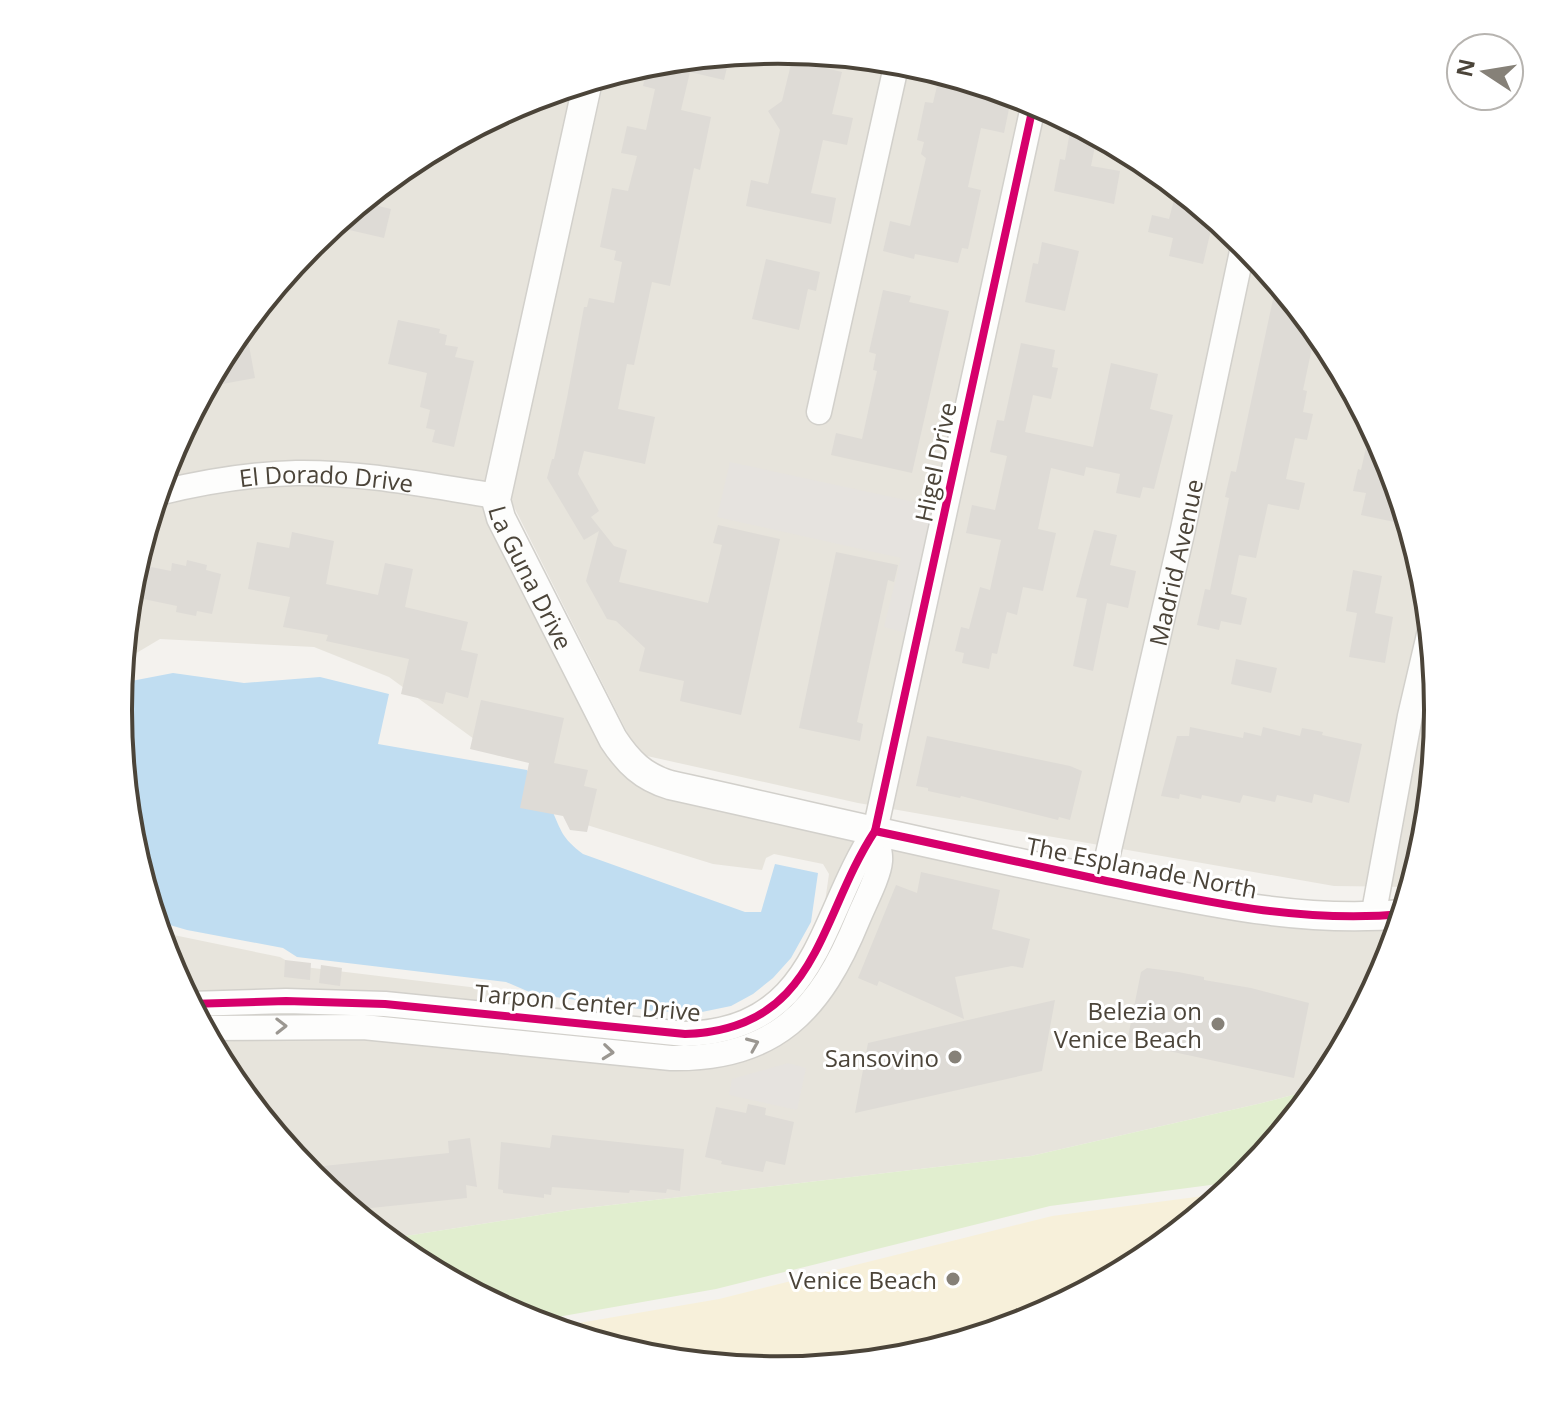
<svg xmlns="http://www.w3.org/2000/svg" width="1557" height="1421" font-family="'Open Sans',sans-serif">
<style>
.residential{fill:#e7e4dc}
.green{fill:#e1eecf}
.sand{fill:#f7f0da}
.parking{fill:#e6e3df}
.water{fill:#c0ddf1}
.building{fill:#dedbd6}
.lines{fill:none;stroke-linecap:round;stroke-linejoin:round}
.minor-casing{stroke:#d2d0cb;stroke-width:27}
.tertiary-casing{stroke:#d2d0cb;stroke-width:31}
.minor{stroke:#fdfdfc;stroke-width:24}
.tertiary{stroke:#fdfdfc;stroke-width:28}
.cycleway-casing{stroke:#fff;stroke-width:13}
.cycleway{stroke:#d6006c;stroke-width:8}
.oneway{stroke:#9b9791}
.poi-dot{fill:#868178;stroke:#fff;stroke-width:3}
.labels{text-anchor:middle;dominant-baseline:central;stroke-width:6;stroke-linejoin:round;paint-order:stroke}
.street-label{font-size:24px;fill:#4b4439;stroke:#fff}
.poi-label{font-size:24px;fill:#4b4439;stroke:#fff;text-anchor:end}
.rim{fill:none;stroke:#4b4439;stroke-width:4}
</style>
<rect width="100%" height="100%" fill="#f4f2ee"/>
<!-- residential -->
<g class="residential">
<polygon points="779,50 908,63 1032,100 1146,162 1246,244 1328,344 1389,458 1426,582 1439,711 1426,840 1412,887 1334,886 858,803 638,754 509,497 605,76 650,63"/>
<polygon points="574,86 484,493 630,778 1400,926 1389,964 1327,1078 1319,1088 1262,1103 1031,1156 577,1209 387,1239 311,1177 229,1077 168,963 159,932 280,957 296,966 503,991 532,1004 681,1023 735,1015 760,1002 782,984 822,923 829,874 823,864 774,854 766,858 762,870 713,864 574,821 534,763 496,755 389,677 314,647 160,639 123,661 131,581 168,457 230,343 312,243 412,161 526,100"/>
</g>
<!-- green -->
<polygon class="green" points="1319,1088 1241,1181 1050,1206 716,1289 529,1322 411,1259 387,1239 577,1209 1031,1156 1262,1103"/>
<!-- sand -->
<polygon class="sand" points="1226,1193 1145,1260 1031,1321 907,1358 778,1371 649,1358 550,1328 719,1299 1052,1216"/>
<!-- parking -->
<g class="parking">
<polygon points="730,462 938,507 907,633 884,627 901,558 717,517"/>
<polygon points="788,1063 806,1068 797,1110 729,1095 732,1079"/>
</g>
<!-- water -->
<path class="water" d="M173,673l71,10 76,-6 69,17 -11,50 149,26c8,12 19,25 24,38 11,24 10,29 32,46l162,58h16l14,-48 43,9 -7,49 -20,36 -18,20 -20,16 -22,12 -34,7 -43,-2 -120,-17 -28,-12 -209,-25 -14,-9 -96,-18 -31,-9 -25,-82 -13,-129 3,-27z"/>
<!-- building -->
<g class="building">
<polygon points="730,55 724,80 690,72 681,110 711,117 700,170 694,168 670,286 652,282 634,365 627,364 618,409 655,417 645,464 584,451 578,474 599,511 591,517 614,546 627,550 619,582 708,603 722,545 713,543 718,525 780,539 741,715 680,701 684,681 639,671 645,648 616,621 607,619 586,581 599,531 584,540 547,478 552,459 554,459 567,398 584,307 587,307 589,298 614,303 622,262 614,260 616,251 600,247 612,188 628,191 637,156 621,153 627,126 646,130 655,89 643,86 648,63"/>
<polygon points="792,60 842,72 832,114 853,118 847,145 823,140 811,193 836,198 831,224 746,206 751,180 768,184 780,130 768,111 782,101"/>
<polygon points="967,81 1012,94 1004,133 981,128 968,187 981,190 968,249 962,248 958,263 915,254 914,259 883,251 890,221 910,226 926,158 921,154 924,142 917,140 925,102 933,103 937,86 964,92"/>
<polygon points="1070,131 1097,136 1091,166 1120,171 1114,204 1054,191 1060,159 1065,160"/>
<polygon points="1174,200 1200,206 1214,217 1203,264 1169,256 1173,238 1148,232 1152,215 1169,219"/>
<polygon points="362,202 391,209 384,238 332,226"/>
<polygon points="1042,242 1079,251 1065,311 1025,302 1033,263 1038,264"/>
<polygon points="766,259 820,272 816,291 808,289 799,330 752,319"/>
<polygon points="883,290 911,296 909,302 949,311 912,473 831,455 836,433 862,439 877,371 873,370 876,354 869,352"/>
<polygon points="1275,290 1286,293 1316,329 1303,390 1307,391 1303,412 1313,414 1307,440 1295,438 1286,479 1305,483 1299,510 1268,504 1256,558 1239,555 1231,594 1247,598 1241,625 1221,621 1219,630 1197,625 1205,589 1210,590 1229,498 1225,497 1231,471 1236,472"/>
<polygon points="398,320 440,329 439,333 447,335 445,345 458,347 455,357 474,361 454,447 432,442 435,430 426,428 430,410 420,407 427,373 388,364"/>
<polygon points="245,324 255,378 206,387 217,366 232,363 229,345"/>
<polygon points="1021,343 1055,350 1052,367 1058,368 1051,399 1033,395 1025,432 1093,447 1111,363 1158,374 1150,409 1173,415 1154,489 1143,487 1140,498 1116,493 1120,474 1086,467 1084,476 1051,468 1038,529 1056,533 1043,591 1023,587 1017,615 1007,612 997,654 992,653 989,669 962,663 964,653 955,651 961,627 969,629 980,587 990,590 1001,540 966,533 972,505 995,510 1007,456 990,452 997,420 1004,421"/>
<polygon points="1371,425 1389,458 1409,525 1361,515 1366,493 1353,491 1358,469 1361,470"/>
<polygon points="1094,530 1117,535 1110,565 1136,571 1128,608 1107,603 1093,671 1073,666 1087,599 1076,597"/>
<polygon points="292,532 334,541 326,584 378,595 385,563 413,569 405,607 468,622 461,650 478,654 468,698 446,692 443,704 401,694 409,659 326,641 328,635 283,627 290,597 248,589 257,542 289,548"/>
<polygon points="836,552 898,565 894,582 888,580 857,722 863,724 860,741 799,728"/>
<polygon points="187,560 207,565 206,570 221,574 212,614 197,611 196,616 176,612 177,606 129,596 136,564 171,571 172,563 186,566"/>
<polygon points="1353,570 1382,576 1375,613 1393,617 1385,663 1349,657 1357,613 1346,611"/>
<polygon points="1236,659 1277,668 1271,693 1231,684"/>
<polygon points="481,700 564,718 554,763 588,770 584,786 597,789 587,832 570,830 563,816 520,808 529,763 470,749"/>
<polygon points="1190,727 1243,738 1244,732 1261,736 1263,727 1300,736 1302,728 1323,732 1322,735 1362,744 1349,803 1314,794 1312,803 1277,795 1275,802 1243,795 1240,803 1202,795 1201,799 1180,794 1179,799 1161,796 1177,736 1189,736"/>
<polygon points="927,736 1070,766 1082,771 1070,820 1059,817 1058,820 961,796 960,798 928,791 928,788 916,786"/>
<polygon points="921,872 1000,890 992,929 1030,939 1023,968 1012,966 955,977 964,1019 879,981 877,986 858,978 896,885 917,893"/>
<polygon points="285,960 311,963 310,980 284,977"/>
<polygon points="321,965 342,968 340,986 319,983"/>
<polygon points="1147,968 1178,972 1204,977 1204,980 1251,988 1309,1003 1294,1078 1127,1042 1141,972"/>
<polygon points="1055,1000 1042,1071 855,1113 868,1043"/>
<polygon points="748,1104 766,1108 765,1115 794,1122 785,1165 766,1161 763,1172 721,1164 722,1161 705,1157 716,1107 746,1113"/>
<polygon points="552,1135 684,1149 680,1191 667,1189 666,1193 630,1190 629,1193 552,1187 551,1195 544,1194 544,1198 503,1193 503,1190 498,1189 501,1142 550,1148"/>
<polygon points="470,1138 477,1187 466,1185 467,1198 352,1210 304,1168 449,1153 448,1141"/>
</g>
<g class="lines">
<defs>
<g id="minor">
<polyline points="819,412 897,62"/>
<path id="s1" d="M158,493c45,-11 92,-19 138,-20 68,-1 134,13 200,23"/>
<path id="s2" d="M1102,880l81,-351 61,-287"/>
<polyline points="1373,917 1410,716 1431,626"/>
<path d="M190,1004l96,-3 99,3 300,30c134,-4 133,-117 190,-203l159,-729"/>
<path d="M203,1028l160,-1 308,31c104,2 150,-48 187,-139 6,-15 21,-43 22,-58 1,-9 -3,-21 -5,-30"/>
</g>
<g id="tertiary">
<path id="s3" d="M588,81l-92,419 5,18 112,221c15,23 30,38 57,46 140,31 280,64 421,93 105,21 205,46 313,36"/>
</g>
</defs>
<!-- minor casing -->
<use href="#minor" class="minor-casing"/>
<!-- tertiary casing -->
<use href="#tertiary" class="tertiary-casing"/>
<!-- minor -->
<use href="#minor" class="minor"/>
<!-- tertiary -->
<use href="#tertiary" class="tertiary"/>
<defs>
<g id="cycleway">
<path d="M875,831c76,16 152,33 227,49 101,21 198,44 302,34"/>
<path d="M190,1004l96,-3 99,3 300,30c134,-4 133,-117 190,-203l159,-729"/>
</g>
</defs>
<!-- cycleway casing -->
<use href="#cycleway" class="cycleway-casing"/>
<!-- cycleway -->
<use href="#cycleway" class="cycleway"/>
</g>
<!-- one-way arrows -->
<defs><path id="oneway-chevron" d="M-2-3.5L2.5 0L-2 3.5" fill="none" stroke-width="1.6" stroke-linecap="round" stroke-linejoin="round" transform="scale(2)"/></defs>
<g class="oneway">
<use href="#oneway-chevron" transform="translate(281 1026) rotate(-1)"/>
<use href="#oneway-chevron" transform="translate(753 1044) rotate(-23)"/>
<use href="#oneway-chevron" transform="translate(608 1052) rotate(6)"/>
</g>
<!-- markers -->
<g class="poi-dot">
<circle cx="1218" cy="1024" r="8"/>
<circle cx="955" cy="1057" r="8"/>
<circle cx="953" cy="1279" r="8"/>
</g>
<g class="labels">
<!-- street labels -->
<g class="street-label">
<text transform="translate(935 462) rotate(-78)">Higel Drive</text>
<text stroke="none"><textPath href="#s1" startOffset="170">El Dorado Drive</textPath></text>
<text stroke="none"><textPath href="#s2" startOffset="326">Madrid Avenue</textPath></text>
<text stroke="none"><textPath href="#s3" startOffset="514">La Guna Drive</textPath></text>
<text transform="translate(1142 867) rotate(11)">The Esplanade North</text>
<text transform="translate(588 1002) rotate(5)">Tarpon Center Drive</text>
</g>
<!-- poi labels -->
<g class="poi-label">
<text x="1202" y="1010">Belezia on<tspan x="1202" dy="28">Venice Beach</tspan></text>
<text x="939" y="1057">Sansovino</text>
<text x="937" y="1279">Venice Beach</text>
</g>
</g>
<!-- crop -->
<path d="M0 0H1557V1421H0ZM132 710a646 646 0 1 1 1292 0a646 646 0 1 1-1292 0Z" fill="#fff" fill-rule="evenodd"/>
<path class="rim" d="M132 710a646 646 0 1 1 1292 0a646 646 0 1 1-1292 0Z"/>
<!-- north arrow -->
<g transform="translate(1485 72) rotate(282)"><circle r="38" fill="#ffffff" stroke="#b7b4b0" stroke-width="2"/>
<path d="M0-6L14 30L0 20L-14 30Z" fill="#868178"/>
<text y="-12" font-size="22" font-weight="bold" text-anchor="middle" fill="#4b4439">N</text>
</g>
</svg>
